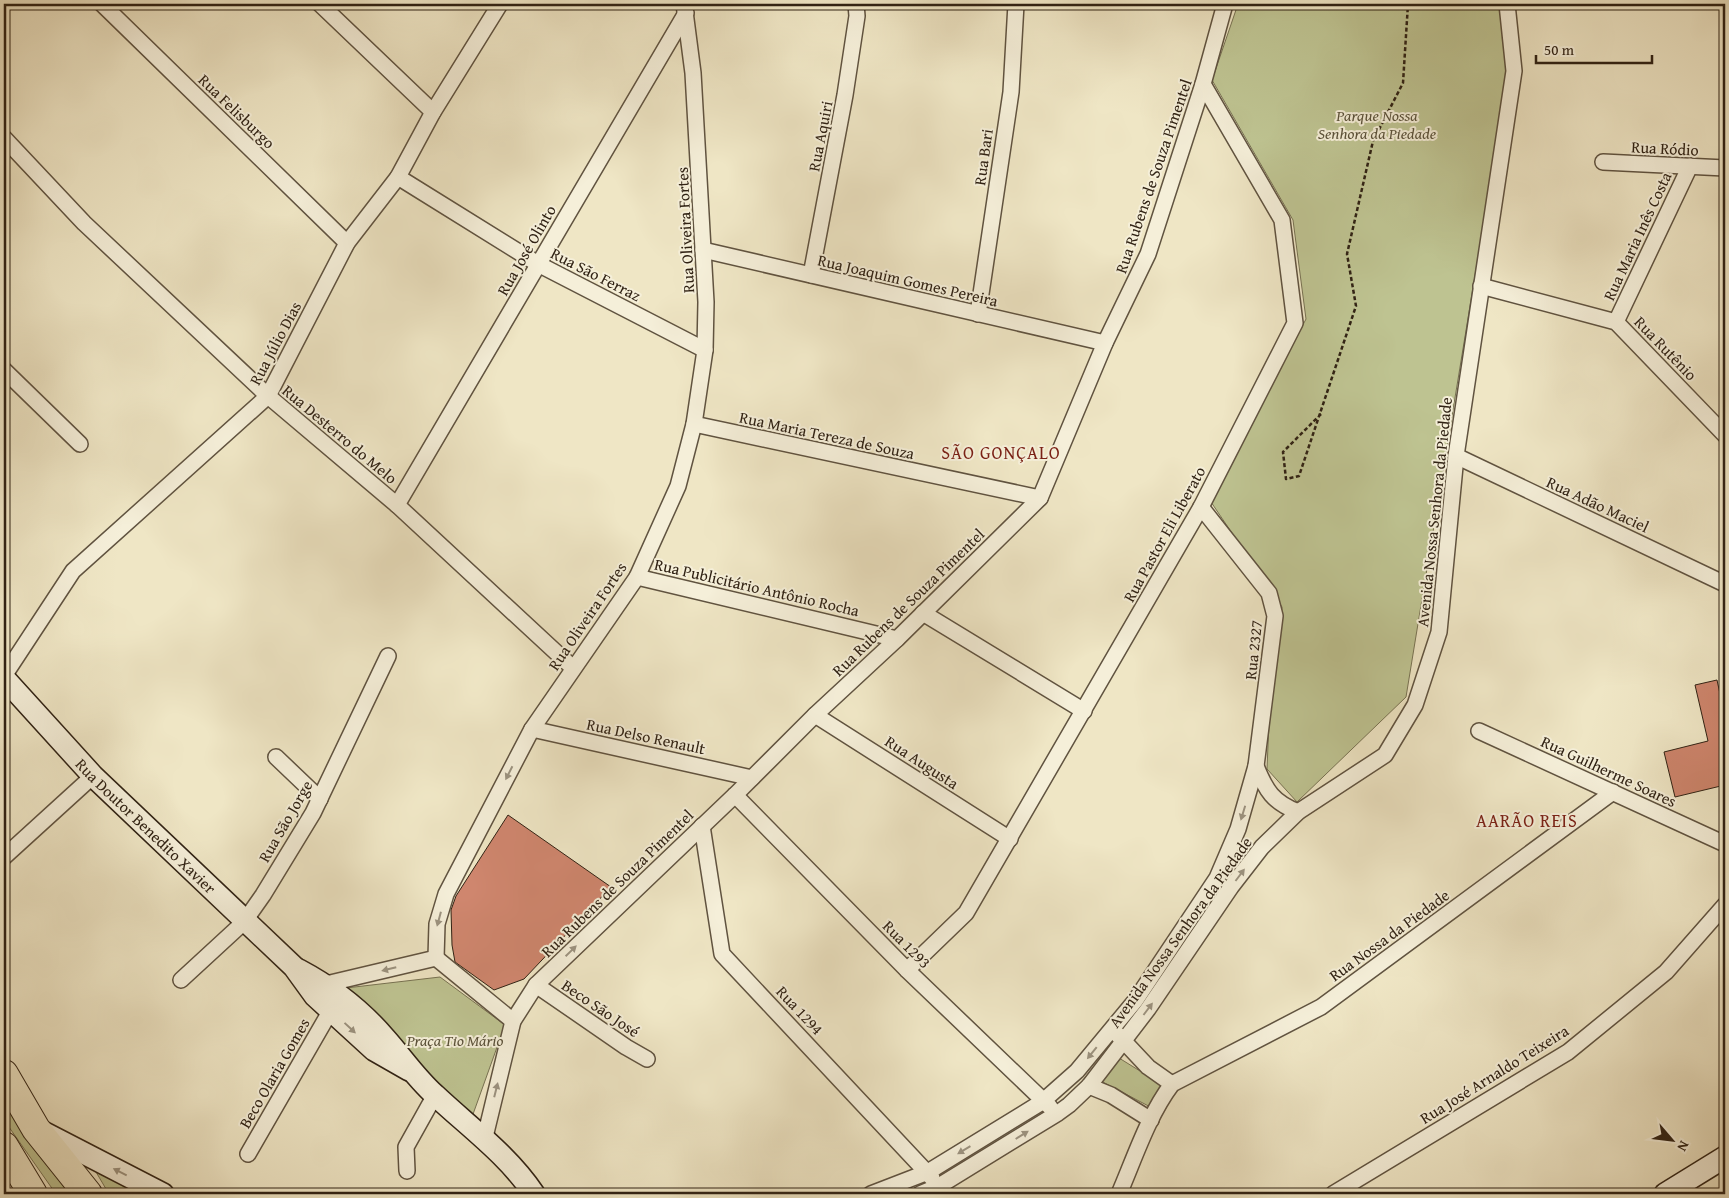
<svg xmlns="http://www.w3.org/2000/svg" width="1729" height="1198" font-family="'Gentium Book Plus',serif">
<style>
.green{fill:#bec391;stroke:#777252}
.building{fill:#cf866e;stroke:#302214}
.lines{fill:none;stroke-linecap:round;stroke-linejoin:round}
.street-casing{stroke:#605340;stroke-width:18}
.secondary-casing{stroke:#302214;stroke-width:24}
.highway-casing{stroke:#302214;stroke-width:30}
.path{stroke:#302214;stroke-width:2.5;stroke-dasharray:4 2.5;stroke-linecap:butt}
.street{stroke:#f5efd9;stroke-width:15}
.secondary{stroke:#f5efd9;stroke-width:21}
.highway{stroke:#efe6c5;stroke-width:28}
.oneway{fill:#9c9380}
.labels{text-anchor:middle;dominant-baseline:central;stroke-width:4;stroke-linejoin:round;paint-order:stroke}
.street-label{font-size:16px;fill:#302214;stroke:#f5efd9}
.park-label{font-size:16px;font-style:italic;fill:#5b523a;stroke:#f5efd9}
.neighbourhood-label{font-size:18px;letter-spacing:1px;fill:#7a1f14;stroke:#f5efd9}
</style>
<rect width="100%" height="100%" fill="#efe6c5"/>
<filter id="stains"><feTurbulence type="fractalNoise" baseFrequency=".004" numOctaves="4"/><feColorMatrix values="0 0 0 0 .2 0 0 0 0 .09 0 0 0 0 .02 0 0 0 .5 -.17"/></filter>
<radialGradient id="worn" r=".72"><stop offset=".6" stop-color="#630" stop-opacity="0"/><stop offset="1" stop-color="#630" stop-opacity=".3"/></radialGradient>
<!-- green -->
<g class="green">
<polygon points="1238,4 1500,4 1508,74 1406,697 1297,802 1267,769 1269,722 1282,607 1211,502 1306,319 1293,220 1212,80"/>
<polygon points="440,977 505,1025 472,1117 346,988"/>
<polygon points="1119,1058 1174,1092 1158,1111 1099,1080"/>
<polygon points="4,1089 75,1194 56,1194 4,1120"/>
<polygon points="96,1172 141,1194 109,1194"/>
</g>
<!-- building -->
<g class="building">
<polygon points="1717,680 1725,717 1725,785 1675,797 1664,752 1708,741 1695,685"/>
<polygon points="508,815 611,887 524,979 494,990 455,962 452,945 451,910 456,896"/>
</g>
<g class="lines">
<defs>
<g id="street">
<polyline points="102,4 347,243"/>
<polyline points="320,4 433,112"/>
<polyline points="4,138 84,223 268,396 397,505 573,668"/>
<polyline points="1603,162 1725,168"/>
<polyline points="398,177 538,264 705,350"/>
<polyline points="703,250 1105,343"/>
<polyline points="811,275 845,95 857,16 856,4"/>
<polyline points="1481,286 1616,322 1725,435"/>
<polyline points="978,314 1011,92 1016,4"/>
<polyline points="1616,322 1690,166"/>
<polyline points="4,370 80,444"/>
<polyline points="694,424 1040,498"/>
<polyline points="1456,456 1725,584"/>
<polyline points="397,505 686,13"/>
<polyline points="637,577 897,639"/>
<polyline points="923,613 1084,711"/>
<polyline points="4,676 73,571 268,396 347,243 398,177 433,112 500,4"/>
<polyline points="815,715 1010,839"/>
<polyline points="532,729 752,778"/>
<polyline points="1479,731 1725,844"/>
<polyline points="276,757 320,799"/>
<path d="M1256,766c10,25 17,36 42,46"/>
<polyline points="735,795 907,970 1050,1107"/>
<polyline points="702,826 722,954 932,1178"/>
<polyline points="4,857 93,776"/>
<polyline points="436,958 437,924 446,894 532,729 637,577 678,486 694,424 705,350 706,302 693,73 684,4"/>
<polyline points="436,958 513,1021"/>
<polyline points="907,970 966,913 1201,507 1295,323 1282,220 1203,84"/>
<polyline points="181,980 244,922 263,895 313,813 388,656"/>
<polyline points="536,985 626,1047 647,1059"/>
<polyline points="321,990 326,984 436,958"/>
<polyline points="1117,1034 1148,1067 1172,1084"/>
<polyline points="1089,1086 1111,1095 1151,1120"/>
<polyline points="485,1137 513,1021 536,985 735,795 815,715 897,639 1040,498 1105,343 1148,254 1203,84 1225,4"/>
<polyline points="248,1154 331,1010"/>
<polyline points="407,1171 406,1147 435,1095"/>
<polyline points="871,1194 928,1172 1042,1102 1077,1071 1135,1001 1217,878 1238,829 1256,766 1275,616 1269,593 1201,507"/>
<polyline points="920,1194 939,1186 1058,1113 1069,1105 1089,1086 1148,1009 1231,887 1262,847 1298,812 1385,755 1415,705 1439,632 1456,456 1514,71 1507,4"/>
<path d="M1119,1194c16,-37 29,-78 53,-110l149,-77 292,-215"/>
<polyline points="1333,1194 1568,1052 1666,972 1725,905"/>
</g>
<g id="secondary">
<path id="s1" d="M4,678l89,98 201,191 21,29 59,54 35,20"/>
<path d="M299,970c32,17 62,40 86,68 17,19 31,40 50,57 34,32 73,60 99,99"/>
<polyline points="39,1130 163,1194"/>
<polyline points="1665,1194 1725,1157"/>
</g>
<g id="highway">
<polyline points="4,1074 36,1129 88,1194"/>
<polyline points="4,1146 33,1194"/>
</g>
</defs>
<!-- street casing -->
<use href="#street" class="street-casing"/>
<!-- secondary casing -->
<use href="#secondary" class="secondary-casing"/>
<!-- highway casing -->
<use href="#highway" class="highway-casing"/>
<!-- path -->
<polyline class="path" points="1321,414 1283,452 1286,479 1299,476 1356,306 1347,254 1373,141 1403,83 1408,4"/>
<!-- street -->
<use href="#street" class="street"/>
<!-- secondary -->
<use href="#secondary" class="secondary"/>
<!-- highway -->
<use href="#highway" class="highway"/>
</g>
<!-- one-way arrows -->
<defs><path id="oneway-solid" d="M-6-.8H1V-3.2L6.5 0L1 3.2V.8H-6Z" transform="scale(1.25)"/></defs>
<g class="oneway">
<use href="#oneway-solid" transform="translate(509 773) rotate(117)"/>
<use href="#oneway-solid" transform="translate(1243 813) rotate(107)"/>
<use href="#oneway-solid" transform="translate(1240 875) rotate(-53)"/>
<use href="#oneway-solid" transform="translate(439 919) rotate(105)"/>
<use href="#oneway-solid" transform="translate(571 951) rotate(-44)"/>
<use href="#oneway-solid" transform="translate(389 969) rotate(166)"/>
<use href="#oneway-solid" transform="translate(1148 1009) rotate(-53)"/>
<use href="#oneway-solid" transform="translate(350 1028) rotate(43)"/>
<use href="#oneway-solid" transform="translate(1092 1053) rotate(129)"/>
<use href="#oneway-solid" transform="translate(496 1090) rotate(-76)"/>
<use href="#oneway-solid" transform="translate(1022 1135) rotate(-32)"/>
<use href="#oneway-solid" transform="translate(964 1150) rotate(149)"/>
<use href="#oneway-solid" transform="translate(120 1172) rotate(-153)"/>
</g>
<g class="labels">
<!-- street labels -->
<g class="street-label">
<text transform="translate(237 111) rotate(44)">Rua Felisburgo</text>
<text transform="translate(820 136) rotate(-79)">Rua Aquiri</text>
<text transform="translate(1665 148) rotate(3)">Rua Ródio</text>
<text transform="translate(983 157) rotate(-82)">Rua Bari</text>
<text transform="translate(1153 176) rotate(-71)">Rua Rubens de Souza Pimentel</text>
<text transform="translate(685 230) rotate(-93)">Rua Oliveira Fortes</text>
<text transform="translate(1637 236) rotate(-65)">Rua Maria Inês Costa</text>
<text transform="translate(526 250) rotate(-60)">Rua José Olinto</text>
<text transform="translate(596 274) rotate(27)">Rua São Ferraz</text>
<text transform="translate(908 280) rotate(13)">Rua Joaquim Gomes Pereira</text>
<text transform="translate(275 343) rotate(-62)">Rua Júlio Dias</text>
<text transform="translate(1666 348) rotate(46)">Rua Rutênio</text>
<text transform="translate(340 434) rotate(40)">Rua Desterro do Melo</text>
<text transform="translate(827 435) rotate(12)">Rua Maria Tereza de Souza</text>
<text transform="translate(1598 504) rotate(25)">Rua Adão Maciel</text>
<text transform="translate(1434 512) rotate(-84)">Avenida Nossa Senhora da Piedade</text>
<text transform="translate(1164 534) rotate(-61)">Rua Pastor Eli Liberato</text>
<text transform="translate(757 587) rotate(13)">Rua Publicitário Antônio Rocha</text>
<text transform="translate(908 602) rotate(-44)">Rua Rubens de Souza Pimentel</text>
<text transform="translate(587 616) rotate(-56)">Rua Oliveira Fortes</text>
<text transform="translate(1253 650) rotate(-84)">Rua 2327</text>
<text transform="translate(646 736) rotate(12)">Rua Delso Renault</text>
<text transform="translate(922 762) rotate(33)">Rua Augusta</text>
<text transform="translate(1609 771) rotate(25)">Rua Guilherme Soares</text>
<text transform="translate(285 821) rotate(-60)">Rua São Jorge</text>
<text stroke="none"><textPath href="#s1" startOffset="205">Rua Doutor Benedito Xavier</textPath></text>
<text transform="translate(617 883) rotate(-44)">Rua Rubens de Souza Pimentel</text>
<text transform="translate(1180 932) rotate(-54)">Avenida Nossa Senhora da Piedade</text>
<text transform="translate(1389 935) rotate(-36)">Rua Nossa da Piedade</text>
<text transform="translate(907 944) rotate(45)">Rua 1293</text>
<text transform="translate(601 1008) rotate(34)">Beco São José</text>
<text transform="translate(800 1010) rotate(47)">Rua 1294</text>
<text transform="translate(274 1073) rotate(-60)">Beco Olaria Gomes</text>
<text transform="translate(1494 1074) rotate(-32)">Rua José Arnaldo Teixeira</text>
</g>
<!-- park labels -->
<g class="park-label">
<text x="1377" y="115">Parque Nossa<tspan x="1377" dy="18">Senhora da Piedade</tspan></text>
<text x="455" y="1040">Praça Tio Mário</text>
</g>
<!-- neighbourhood labels -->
<g class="neighbourhood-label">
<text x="1001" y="452">SÃO GONÇALO</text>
<text x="1527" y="820">AARÃO REIS</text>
</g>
</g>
<!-- margin -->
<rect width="1729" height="1198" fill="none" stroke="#efe6c5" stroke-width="20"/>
<rect x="5" y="5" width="1719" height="1188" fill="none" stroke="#302214" stroke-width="2.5"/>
<rect x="10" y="10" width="1709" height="1178" fill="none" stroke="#302214"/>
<!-- north arrow -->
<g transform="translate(1672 1140) rotate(118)" stroke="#f5efd9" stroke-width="4" paint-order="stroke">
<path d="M0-4L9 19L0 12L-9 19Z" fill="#302214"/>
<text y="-8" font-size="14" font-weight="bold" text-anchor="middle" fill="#302214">N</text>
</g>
<!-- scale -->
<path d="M1536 55v8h116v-8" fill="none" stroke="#302214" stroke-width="2.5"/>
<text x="1544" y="55" font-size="15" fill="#302214" stroke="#f5efd9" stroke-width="4" paint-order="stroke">50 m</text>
<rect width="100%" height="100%" filter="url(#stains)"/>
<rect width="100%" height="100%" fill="url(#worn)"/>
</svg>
